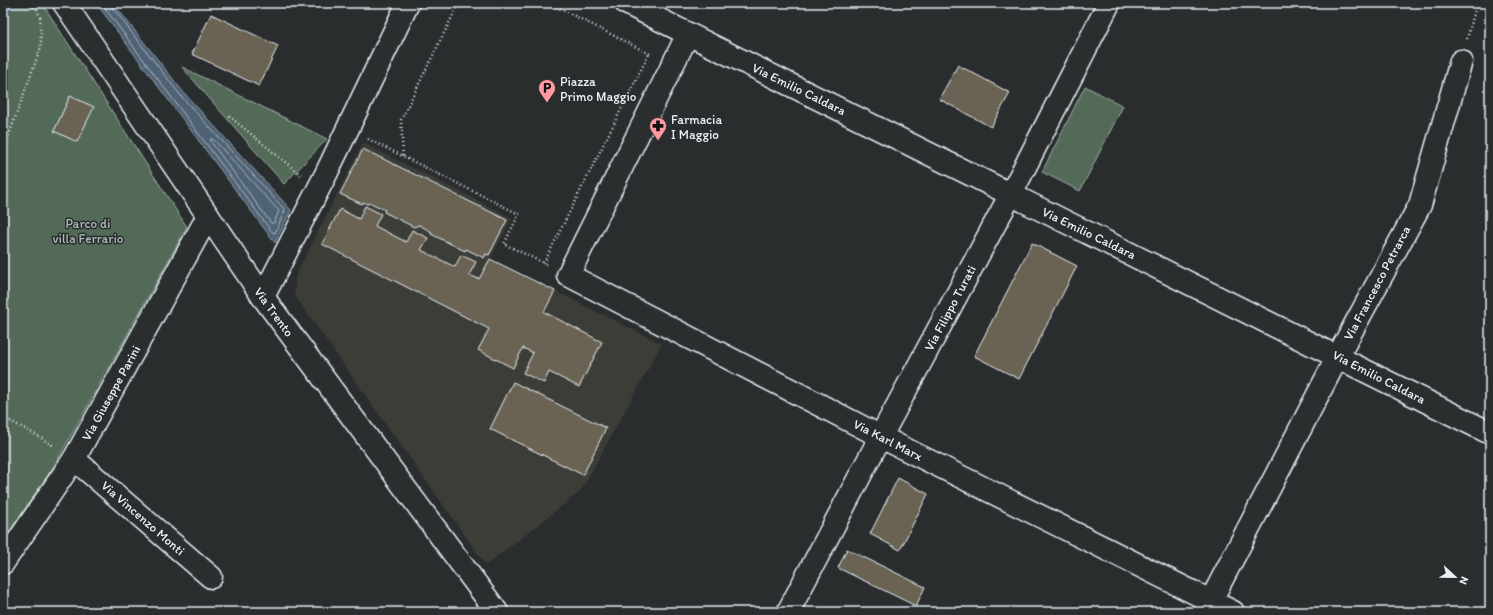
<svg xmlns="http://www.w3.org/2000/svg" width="1493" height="615" font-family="Itim,sans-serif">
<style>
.built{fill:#3d3e39}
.green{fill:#526b59;stroke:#9daea8}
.water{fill:#506474;stroke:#8d9ca9}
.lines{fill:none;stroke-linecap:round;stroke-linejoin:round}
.shore{stroke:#abb9c3;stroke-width:1}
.canal{stroke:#506474;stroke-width:24}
.building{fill:#6a6453;stroke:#e8f1f8}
.street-casing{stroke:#e8f1f8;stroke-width:25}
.path{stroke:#e8f1f8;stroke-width:2.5;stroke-dasharray:1 3;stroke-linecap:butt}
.street{stroke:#2a2d2e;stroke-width:22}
.labels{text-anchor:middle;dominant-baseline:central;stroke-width:3;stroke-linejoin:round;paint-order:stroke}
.poi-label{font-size:13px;fill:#e8f1f8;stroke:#2a2d2e;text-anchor:start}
.street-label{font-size:13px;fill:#e8f1f8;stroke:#2a2d2e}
.park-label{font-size:13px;fill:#acbbb8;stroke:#2a2d2e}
</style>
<rect width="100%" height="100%" fill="#2a2d2e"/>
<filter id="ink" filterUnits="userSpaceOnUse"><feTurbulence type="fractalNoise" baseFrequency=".025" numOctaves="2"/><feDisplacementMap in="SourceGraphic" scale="8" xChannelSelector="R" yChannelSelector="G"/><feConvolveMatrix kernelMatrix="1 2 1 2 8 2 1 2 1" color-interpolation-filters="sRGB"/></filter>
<g filter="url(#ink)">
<!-- built -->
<polygon class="built" points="363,143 512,218 490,259 662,344 580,492 486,565 295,296 295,277"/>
<!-- green -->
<g class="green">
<polygon points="3,3 42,3 187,227 54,466 3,541"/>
<polygon points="182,67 327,139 284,184"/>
<polygon points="1085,86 1123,106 1080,191 1042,172"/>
</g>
<!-- water -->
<polygon class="water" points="96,3 113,3 184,93 291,210 275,243"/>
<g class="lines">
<!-- shore -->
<g class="shore">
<polyline points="101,3 272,232 275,233 285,210 181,96 112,7 111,3"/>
<polygon points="211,139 214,140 279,211 274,223 271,223 211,142"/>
</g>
<!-- canal -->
<polyline class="canal" points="3,3 4,3"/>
</g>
<!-- building -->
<g class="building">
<polygon points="211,14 278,46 259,86 192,54"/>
<polygon points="958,65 1010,93 991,127 939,99"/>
<polygon points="70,96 94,107 77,142 54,131"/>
<polygon points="363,149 507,220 489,255 486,254 484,258 466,249 465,251 431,234 432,232 419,225 414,227 384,212 385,210 371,203 367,204 363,202 362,204 340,194"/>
<polygon points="365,206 381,214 375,226 406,242 412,230 428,238 421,250 455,267 461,255 476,262 469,275 479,279 490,259 555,291 544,312 602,342 579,387 549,372 544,383 523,373 533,353 523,348 513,368 478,350 489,329 322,244 340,209 359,219"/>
<polygon points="1032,243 1077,266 1019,379 974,356"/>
<polygon points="513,382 606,428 583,475 490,429"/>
<polygon points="898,478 928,494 900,550 870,534"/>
<polygon points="847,549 925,587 916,606 838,568"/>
</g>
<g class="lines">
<defs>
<g id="street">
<polyline points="64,3 263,297 497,612"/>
<polyline points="626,3 1490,433"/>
<polyline points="688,34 568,275 897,445 1233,612"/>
<polyline points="263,297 326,174 408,3"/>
<polyline points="74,459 211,577"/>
<polyline points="3,563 74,459 208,216"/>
<polyline points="788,612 881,436 1011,194 1109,3"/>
<polyline points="1205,612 1338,356 1420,205 1461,61"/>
</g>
</defs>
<!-- street casing -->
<use href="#street" class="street-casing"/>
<!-- path -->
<g class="path">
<polyline points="549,3 650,54"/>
<polyline points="1467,39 1477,3"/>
<polyline points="229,116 301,175"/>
<polyline points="368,139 519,214 504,244 548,265"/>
<polyline points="3,151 41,47 40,17 34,3"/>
<polyline points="403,156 401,120 459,3"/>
<polyline points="544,263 649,54"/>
<polyline points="3,417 38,436 55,447"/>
</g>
<!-- street -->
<use href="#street" class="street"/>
</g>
</g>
<!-- icons -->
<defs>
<symbol id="parking-pin" viewBox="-11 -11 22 30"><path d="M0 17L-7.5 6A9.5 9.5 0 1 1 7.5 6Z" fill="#ff9aa2" stroke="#2a2d2e"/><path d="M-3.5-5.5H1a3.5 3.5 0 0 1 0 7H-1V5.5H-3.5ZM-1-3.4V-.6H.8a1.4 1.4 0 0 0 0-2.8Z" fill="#111"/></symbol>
<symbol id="pharmacy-pin" viewBox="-11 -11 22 30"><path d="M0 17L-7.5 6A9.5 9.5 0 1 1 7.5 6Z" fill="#ff9aa2" stroke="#2a2d2e"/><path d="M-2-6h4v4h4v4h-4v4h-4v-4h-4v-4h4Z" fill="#111"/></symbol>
</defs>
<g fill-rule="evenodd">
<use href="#parking-pin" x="537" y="78" width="20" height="27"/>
<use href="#pharmacy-pin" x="648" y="116" width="20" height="27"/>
</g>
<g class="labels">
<!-- poi labels -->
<g class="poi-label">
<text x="560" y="81">Piazza<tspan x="560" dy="15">Primo Maggio</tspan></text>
<text x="671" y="119">Farmacia<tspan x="671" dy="15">I Maggio</tspan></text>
</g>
<!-- street labels -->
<g class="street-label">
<text transform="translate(799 89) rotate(26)">Via Emilio Caldara</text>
<text transform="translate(1089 233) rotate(26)">Via Emilio Caldara</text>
<text transform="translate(1377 283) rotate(-62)">Via Francesco Petrarca</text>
<text transform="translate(950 308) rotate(-62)">Via Filippo Turati</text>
<text transform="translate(274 312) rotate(54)">Via Trento</text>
<text transform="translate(1379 377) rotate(27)">Via Emilio Caldara</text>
<text transform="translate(111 393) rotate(-61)">Via Giuseppe Parini</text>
<text transform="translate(888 440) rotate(27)">Via Karl Marx</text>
<text transform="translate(143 518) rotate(41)">Via Vincenzo Monti</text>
</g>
<!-- park labels -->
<g class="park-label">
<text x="88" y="223">Parco di<tspan x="88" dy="15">villa Ferrario</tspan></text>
</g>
</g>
<!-- margin -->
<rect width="1493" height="615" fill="none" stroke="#2a2d2e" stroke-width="16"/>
<rect x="8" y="8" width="1477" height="599" fill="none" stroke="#e8f1f8" stroke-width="1.5" filter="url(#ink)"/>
<!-- north arrow -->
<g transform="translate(1455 577) rotate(112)" stroke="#2a2d2e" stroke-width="3" paint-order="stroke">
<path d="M0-3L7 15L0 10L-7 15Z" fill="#e8f1f8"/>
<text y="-6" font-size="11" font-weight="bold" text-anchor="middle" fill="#e8f1f8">N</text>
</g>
</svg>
